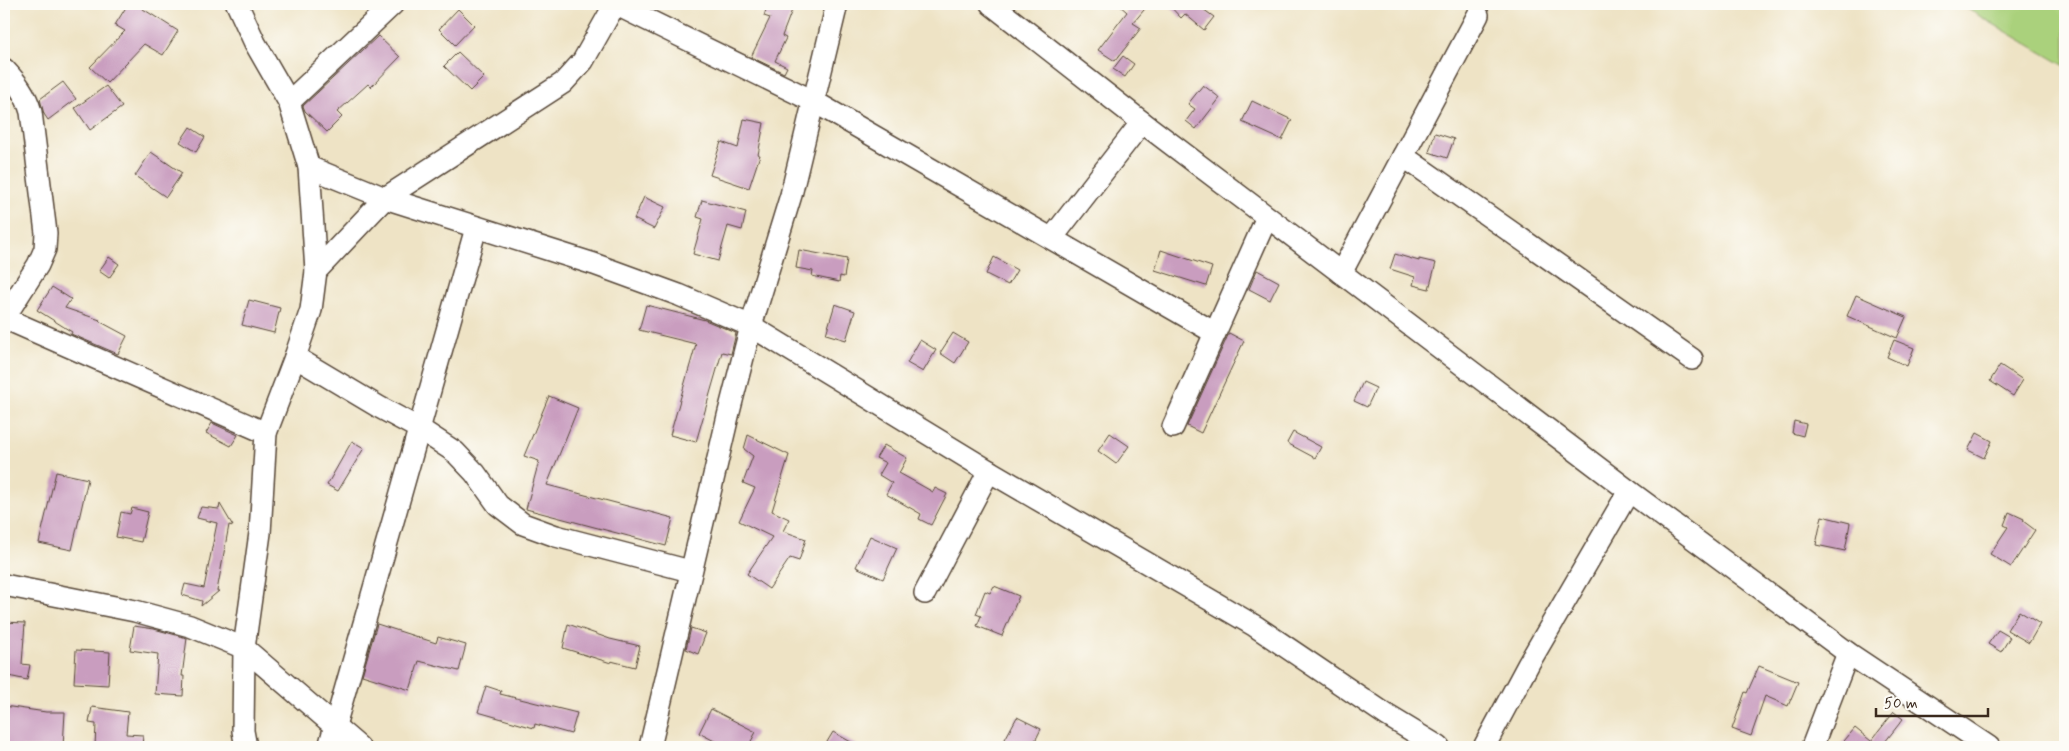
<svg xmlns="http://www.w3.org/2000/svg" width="2069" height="751" font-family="Mynerve,sans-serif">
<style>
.green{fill:#aad17c;stroke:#727e4d}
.building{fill:#c99dbf}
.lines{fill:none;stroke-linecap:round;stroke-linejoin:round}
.minor-casing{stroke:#564637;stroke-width:24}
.minor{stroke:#fff;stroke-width:21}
</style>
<rect width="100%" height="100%" fill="#fdfcf7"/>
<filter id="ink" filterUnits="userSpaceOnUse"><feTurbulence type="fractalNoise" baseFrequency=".02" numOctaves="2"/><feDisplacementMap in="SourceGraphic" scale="10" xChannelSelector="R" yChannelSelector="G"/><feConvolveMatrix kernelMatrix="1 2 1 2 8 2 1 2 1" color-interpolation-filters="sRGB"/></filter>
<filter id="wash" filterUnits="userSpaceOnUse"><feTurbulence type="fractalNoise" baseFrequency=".0096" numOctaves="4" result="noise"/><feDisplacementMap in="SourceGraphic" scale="20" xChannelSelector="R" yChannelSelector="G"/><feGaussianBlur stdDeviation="1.12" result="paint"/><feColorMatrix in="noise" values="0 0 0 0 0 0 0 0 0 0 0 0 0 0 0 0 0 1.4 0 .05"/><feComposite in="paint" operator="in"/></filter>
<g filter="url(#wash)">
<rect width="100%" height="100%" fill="#eee3c5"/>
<!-- green -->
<polygon class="green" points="1959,4 2065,4 2065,66"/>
<g id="blocks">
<!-- building -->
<g class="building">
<polygon points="128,4 135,4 178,31 163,55 144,44 107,83 90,67 125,31 115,25"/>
<polygon points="768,4 792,10 782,36 786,38 775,61 787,67 784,73 751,57 770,18 764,16"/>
<polygon points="1118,4 1149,4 1133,23 1141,28 1115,61 1098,50 1127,12"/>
<polygon points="1168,4 1196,4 1214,17 1204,30 1185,14 1181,18"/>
<polygon points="458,9 474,25 455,45 439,29"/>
<polygon points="378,36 400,57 371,87 368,84 337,112 342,117 327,132 305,111 303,106"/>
<polygon points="458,52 484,77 470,91 444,66"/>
<polygon points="1123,56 1134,64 1125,77 1113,69"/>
<polygon points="63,82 76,99 48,120 44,114 40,99"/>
<polygon points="1203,85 1220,98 1196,129 1186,121 1195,109 1188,104"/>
<polygon points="106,86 122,107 90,130 75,108"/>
<polygon points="1252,101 1292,120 1282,140 1242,122"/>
<polygon points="744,119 764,123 758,155 760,155 749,188 710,175 721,142 738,148"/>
<polygon points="190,127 205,137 196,152 180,142"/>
<polygon points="1435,133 1454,139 1447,158 1429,152"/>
<polygon points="151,152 182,173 166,197 135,176"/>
<polygon points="644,197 665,207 654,229 634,219"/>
<polygon points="702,200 746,212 742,230 728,226 718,261 693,254 703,219 697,217"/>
<polygon points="799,250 847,259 844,277 840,276 839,282 812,276 813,271 796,268"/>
<polygon points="1161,250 1212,267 1206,286 1155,270"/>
<polygon points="1395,254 1419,261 1419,259 1436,263 1429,289 1413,285 1415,277 1390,269"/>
<polygon points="109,257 119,264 109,278 99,271"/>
<polygon points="994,257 1017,270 1008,285 986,274"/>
<polygon points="1257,270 1279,282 1270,300 1249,289"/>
<polygon points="52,287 71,299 65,308 100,320 99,321 127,336 118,354 71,334 72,332 37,310"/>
<polygon points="1856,295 1906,317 1897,338 1847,316"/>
<polygon points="249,300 280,308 274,333 242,325"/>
<polygon points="835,304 855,311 846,340 826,334"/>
<polygon points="646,305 705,320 736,333 731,354 722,352 696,442 670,435 696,344 639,330"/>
<polygon points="953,333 968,342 955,363 940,353"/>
<polygon points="1229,333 1244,341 1201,433 1187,426"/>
<polygon points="920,340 936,350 923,372 907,363"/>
<polygon points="1894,340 1914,348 1907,366 1887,357"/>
<polygon points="2000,365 2023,380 2013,396 1990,381"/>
<polygon points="1363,382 1376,388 1367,407 1354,401"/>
<polygon points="549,396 578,408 547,485 673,518 666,546 526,509 539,461 524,456"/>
<polygon points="1794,421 1806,424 1803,436 1792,433"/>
<polygon points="212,423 238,435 231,446 206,433"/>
<polygon points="1293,432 1321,447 1315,458 1287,443"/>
<polygon points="1110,433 1129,446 1116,464 1098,451"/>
<polygon points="1977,433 1992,441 1984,458 1968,450"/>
<polygon points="748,435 789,455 772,511 789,519 783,531 806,539 799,561 790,558 769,589 747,574 772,537 739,521 755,488 743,483 753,456 744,449"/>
<polygon points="352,441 364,448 338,491 327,485"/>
<polygon points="884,445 907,458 899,473 933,492 935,488 947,494 931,525 919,519 921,514 886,494 892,483 879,475 886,463 876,458"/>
<polygon points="56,472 88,479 72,550 39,543"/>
<polygon points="220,504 233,526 229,525 217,591 219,591 201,606 202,601 182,595 185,584 204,588 217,523 197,518 201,507 219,509"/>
<polygon points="132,508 148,512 141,542 116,537 121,512 130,514"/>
<polygon points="2009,512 2024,519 2023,521 2035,530 2011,567 1990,554 2008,527 2004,525"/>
<polygon points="1822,516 1850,523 1845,551 1816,545"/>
<polygon points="870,536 897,548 883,579 856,567"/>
<polygon points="994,586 1019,596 1002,636 977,626 981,616 976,614 985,591 990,593"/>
<polygon points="2019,611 2040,624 2029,643 2007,630"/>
<polygon points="4,622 25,623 22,664 30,665 27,680 4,675"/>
<polygon points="377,624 436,643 438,637 466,645 459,671 419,661 410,690 362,675"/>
<polygon points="568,624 610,639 640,646 635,667 611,661 611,663 563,648"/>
<polygon points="134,626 154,629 187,638 182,676 184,676 183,696 155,694 158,654 130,650"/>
<polygon points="691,628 706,633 698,654 686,649"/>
<polygon points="1998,630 2010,637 2001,652 1988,644"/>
<polygon points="76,650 110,652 108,685 74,683"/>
<polygon points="1759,666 1798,682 1788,706 1765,696 1751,736 1732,729 1745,692 1747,693"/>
<polygon points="486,686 501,691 500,694 577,713 571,734 535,724 534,728 478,712"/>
<polygon points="4,706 46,712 65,712 63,747 4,747"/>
<polygon points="92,707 128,712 126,734 143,735 142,747 95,747 96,724 89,723"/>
<polygon points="711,709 756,732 748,747 726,747 699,733"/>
<polygon points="1894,712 1903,719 1881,747 1839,747 1855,728 1871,741"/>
<polygon points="1017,717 1041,729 1032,747 1018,747 1004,741"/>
<polygon points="833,732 860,747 824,747"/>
</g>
</g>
</g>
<g filter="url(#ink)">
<use href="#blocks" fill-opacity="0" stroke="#564637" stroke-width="1"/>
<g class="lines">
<defs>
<g id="minor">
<polyline points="237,4 255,43 289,102 309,167 316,271 311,310 295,357 266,433 260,533 244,648 243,731 246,747"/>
<polyline points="615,4 813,101 1215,333"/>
<polyline points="991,4 1142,122 1629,491 1848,653 1989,747"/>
<path d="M4,69c13,14 22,25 27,43l15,121 -1,16 -7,16 -34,53"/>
<polyline points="289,102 393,4"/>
<polyline points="1403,156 1692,359"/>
<polyline points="309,167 385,198 594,264 679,295 751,326 989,471 1255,626 1388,716 1439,747"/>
<polyline points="1052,238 1142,122"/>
<polyline points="316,271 385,198 563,83 583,61 615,4"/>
<polyline points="1341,273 1478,15"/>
<polyline points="4,318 266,433"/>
<polyline points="295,357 379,407 420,429 455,452 475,473 498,505 523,524 556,536 690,571"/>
<polyline points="1173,427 1267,217"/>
<polyline points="4,585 135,611 190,626 244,648 359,747"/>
<polyline points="925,593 989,471"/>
<polyline points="329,747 476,228"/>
<polyline points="650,747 728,416 751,326 791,195 837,4"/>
<polyline points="1484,747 1529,663 1629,491"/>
<polyline points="1812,747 1848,653"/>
</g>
</defs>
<!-- minor casing -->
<use href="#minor" class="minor-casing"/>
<!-- minor -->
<use href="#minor" class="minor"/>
</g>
</g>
<!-- margin -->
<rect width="2069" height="751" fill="none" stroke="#fdfcf7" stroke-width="20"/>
<!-- scale -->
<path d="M1876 708v8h112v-8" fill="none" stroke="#3b2a1e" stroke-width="2.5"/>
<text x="1884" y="708" font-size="15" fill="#3b2a1e" stroke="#fdfcf7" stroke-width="4" paint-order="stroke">50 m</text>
</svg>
